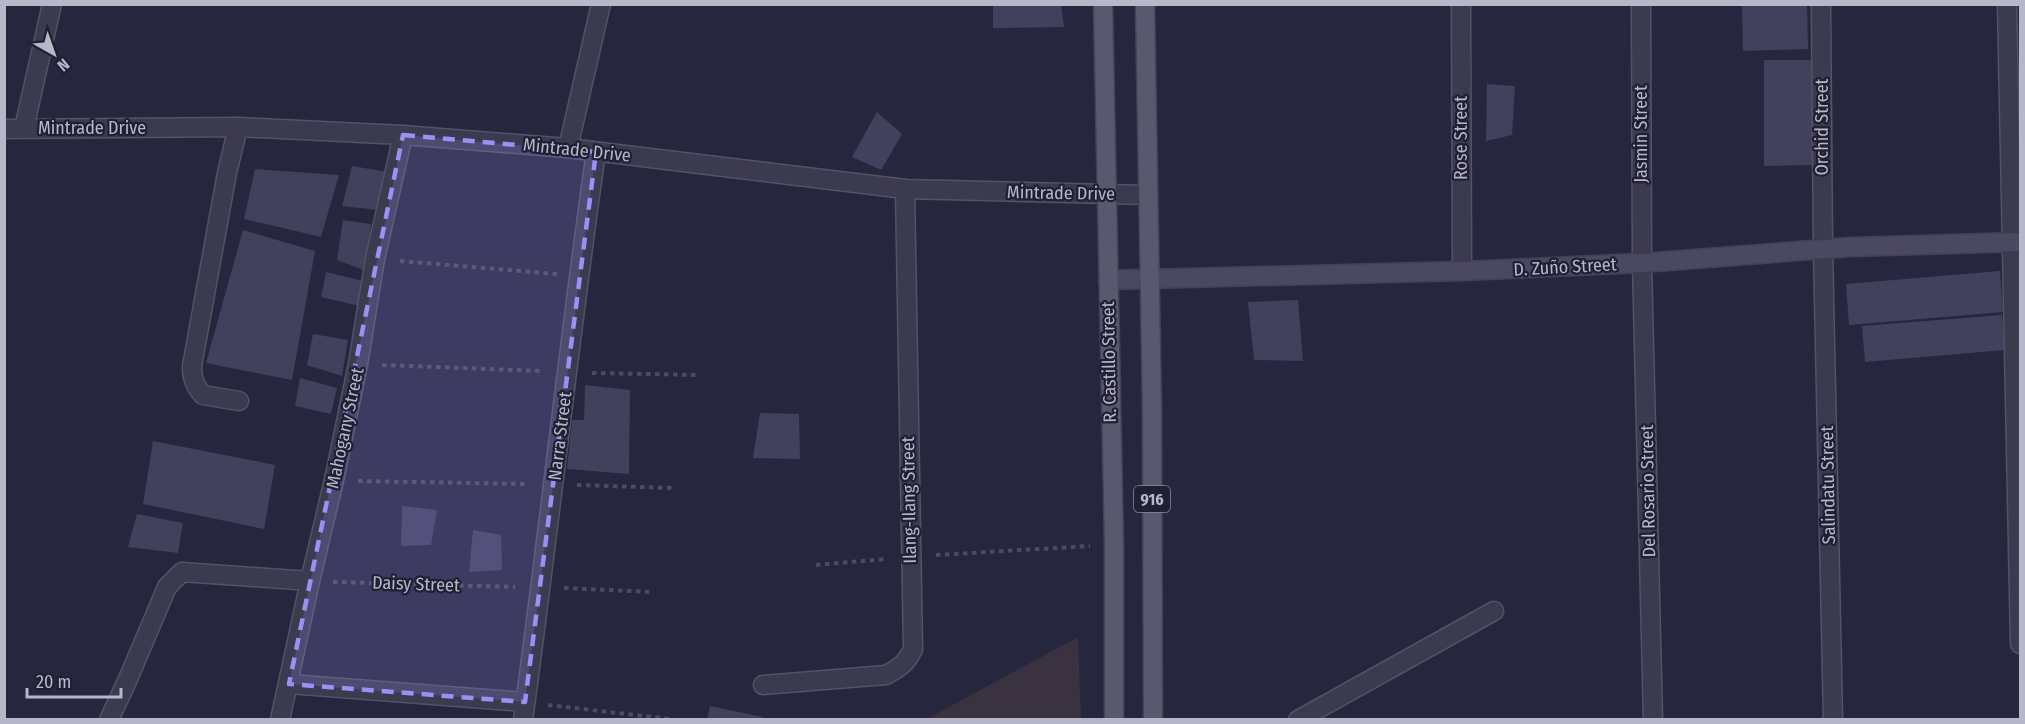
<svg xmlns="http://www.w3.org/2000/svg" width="2025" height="724" font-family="'Fira Sans Condensed',sans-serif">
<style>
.medical{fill:#3b3240}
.building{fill:#42405d}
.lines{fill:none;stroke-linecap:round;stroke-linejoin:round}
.lane-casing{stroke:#535267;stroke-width:21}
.street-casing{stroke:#535267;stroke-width:21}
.secondary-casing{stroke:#424155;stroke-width:21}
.primary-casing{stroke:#424155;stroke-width:21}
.path{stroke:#464f5d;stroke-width:4;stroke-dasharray:4.5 4.5;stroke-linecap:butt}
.lane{stroke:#3c3a4f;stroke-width:18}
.street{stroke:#3c3a4f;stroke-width:18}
.secondary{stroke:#4b4862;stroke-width:18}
.primary{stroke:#5a586f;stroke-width:18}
.marked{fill:#9a90f5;fill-opacity:0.2;stroke:#9a90f5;stroke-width:4.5;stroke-dasharray:12 8;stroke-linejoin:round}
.labels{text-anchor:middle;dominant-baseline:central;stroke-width:4.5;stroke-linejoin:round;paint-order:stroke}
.shield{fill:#201f34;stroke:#8a899d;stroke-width:1.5}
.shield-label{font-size:16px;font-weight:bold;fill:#b8b7ca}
.street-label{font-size:18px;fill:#b8b7ca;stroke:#201f34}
</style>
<rect width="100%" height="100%" fill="#27263f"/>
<!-- medical -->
<polygon class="medical" points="1078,637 1081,719 927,719"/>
<!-- building -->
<g class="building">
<polygon points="993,4 1061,4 1064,27 993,28"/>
<polygon points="1742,4 1807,4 1808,49 1743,51"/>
<polygon points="1764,60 1812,60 1813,165 1764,166"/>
<polygon points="1487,84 1515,86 1512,135 1486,141"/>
<polygon points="877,112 902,134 881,170 852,157"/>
<polygon points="352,166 388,172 378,210 342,206"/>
<polygon points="255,169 339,175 321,237 244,219"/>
<polygon points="343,220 371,224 366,271 337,260"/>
<polygon points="243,230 315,251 292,380 206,363"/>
<polygon points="2000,271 2003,312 1849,325 1846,284"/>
<polygon points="326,272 363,281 359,306 321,297"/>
<polygon points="1298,300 1303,361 1254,360 1248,302"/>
<polygon points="2002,315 2005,350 1865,362 1862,326"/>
<polygon points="313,334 348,340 342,376 307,365"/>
<polygon points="300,378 337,388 331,414 295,406"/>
<polygon points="585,385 630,390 629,474 567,469 572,420 584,420"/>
<polygon points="760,413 799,414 800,459 753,458"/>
<polygon points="153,441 275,465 264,529 143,504"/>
<polygon points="402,506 437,510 431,545 401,546"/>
<polygon points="137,514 183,523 178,553 128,547"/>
<polygon points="473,530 501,535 502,570 469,572"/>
<polygon points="710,706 763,717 761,720 707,720"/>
</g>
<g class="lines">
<defs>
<g id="lane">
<path d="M238,127l-11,46 -35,193c0,13 3,20 11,29l36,6"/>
<polyline points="568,148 601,4"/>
<polyline points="1298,720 1494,611"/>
</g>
<g id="street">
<polyline points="1461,4 1462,271"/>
<polyline points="1641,4 1642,263 1653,720"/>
<polyline points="1821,4 1823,250 1833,720"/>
<polyline points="2007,4 2020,644"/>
<polyline points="24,128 52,4"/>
<polyline points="4,129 238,127 403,135 568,148 905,189 1148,195"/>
<polyline points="289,684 525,702"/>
<path d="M763,685l123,-10c13,-7 21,-12 27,-26l-8,-460"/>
<polyline points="109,720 128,679 167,587 182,572 310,581"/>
<polyline points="280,720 310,581 334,480 358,364 375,259 403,135"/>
<path d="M523,720c26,-190 46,-379 73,-568"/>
</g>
<polyline id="secondary" points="1108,280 1462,271 1642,263 1851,247 2020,242"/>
<g id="primary">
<polyline points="1103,4 1114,544 1114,720"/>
<polyline points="1145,4 1152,410 1153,720"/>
</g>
</defs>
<!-- lane casing -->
<use href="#lane" class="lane-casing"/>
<!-- street casing -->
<use href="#street" class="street-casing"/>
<!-- secondary casing -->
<use href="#secondary" class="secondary-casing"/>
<!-- primary casing -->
<use href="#primary" class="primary-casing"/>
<!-- path -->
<g class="path">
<polyline points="400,261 557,274"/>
<polyline points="382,365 542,371"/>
<polyline points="592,373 699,375"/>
<polyline points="358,481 527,484"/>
<polyline points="577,485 672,488"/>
<polyline points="936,555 1090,546"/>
<polyline points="816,565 887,559"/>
<polyline points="333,582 515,587"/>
<polyline points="564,588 651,592"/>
<polyline points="548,705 670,719"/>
</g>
<!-- lane -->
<use href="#lane" class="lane"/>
<!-- street -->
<use href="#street" class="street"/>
<!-- secondary -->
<use href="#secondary" class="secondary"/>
<!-- primary -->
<use href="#primary" class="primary"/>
</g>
<!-- marked area -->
<path class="marked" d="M403,135l193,17 -71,550 -236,-18z"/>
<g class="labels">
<!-- shield labels -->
<rect class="shield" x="1134" y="486" width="36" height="26" rx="4.5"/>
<g class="shield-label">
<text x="1152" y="499">916</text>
</g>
<!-- street labels -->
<g class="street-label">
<text transform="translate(1822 127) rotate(-90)">Orchid Street</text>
<text x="92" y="128">Mintrade Drive</text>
<text transform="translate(1641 134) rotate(-90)">Jasmin Street</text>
<text transform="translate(1461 138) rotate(-90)">Rose Street</text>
<text transform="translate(577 150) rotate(6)">Mintrade Drive</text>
<text transform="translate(1061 193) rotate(1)">Mintrade Drive</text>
<text transform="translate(1565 267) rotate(-3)">D. Zuño Street</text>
<text transform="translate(1109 362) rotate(-91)">R. Castillo Street</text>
<text transform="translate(345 428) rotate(-78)">Mahogany Street</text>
<text transform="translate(560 436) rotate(-83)">Narra Street</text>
<text transform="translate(1828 485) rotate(-91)">Salindatu Street</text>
<text transform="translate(1648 491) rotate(-91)">Del Rosario Street</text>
<text transform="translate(909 500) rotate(-91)">Ilang-Ilang Street</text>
<text transform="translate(416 584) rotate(2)">Daisy Street</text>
</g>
</g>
<!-- border -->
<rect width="2025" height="724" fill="none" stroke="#b8b7ca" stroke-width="12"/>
<!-- north arrow -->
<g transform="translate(54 54) rotate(140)" stroke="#201f34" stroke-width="4.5" paint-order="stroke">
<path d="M0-4.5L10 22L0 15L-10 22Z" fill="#b8b7ca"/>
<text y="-9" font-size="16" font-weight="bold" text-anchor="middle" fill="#b8b7ca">N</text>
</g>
<!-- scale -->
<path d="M27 688v9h94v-9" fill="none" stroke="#b8b7ca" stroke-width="3"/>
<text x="36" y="688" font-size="18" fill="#b8b7ca" stroke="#201f34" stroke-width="4.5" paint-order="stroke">20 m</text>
</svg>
